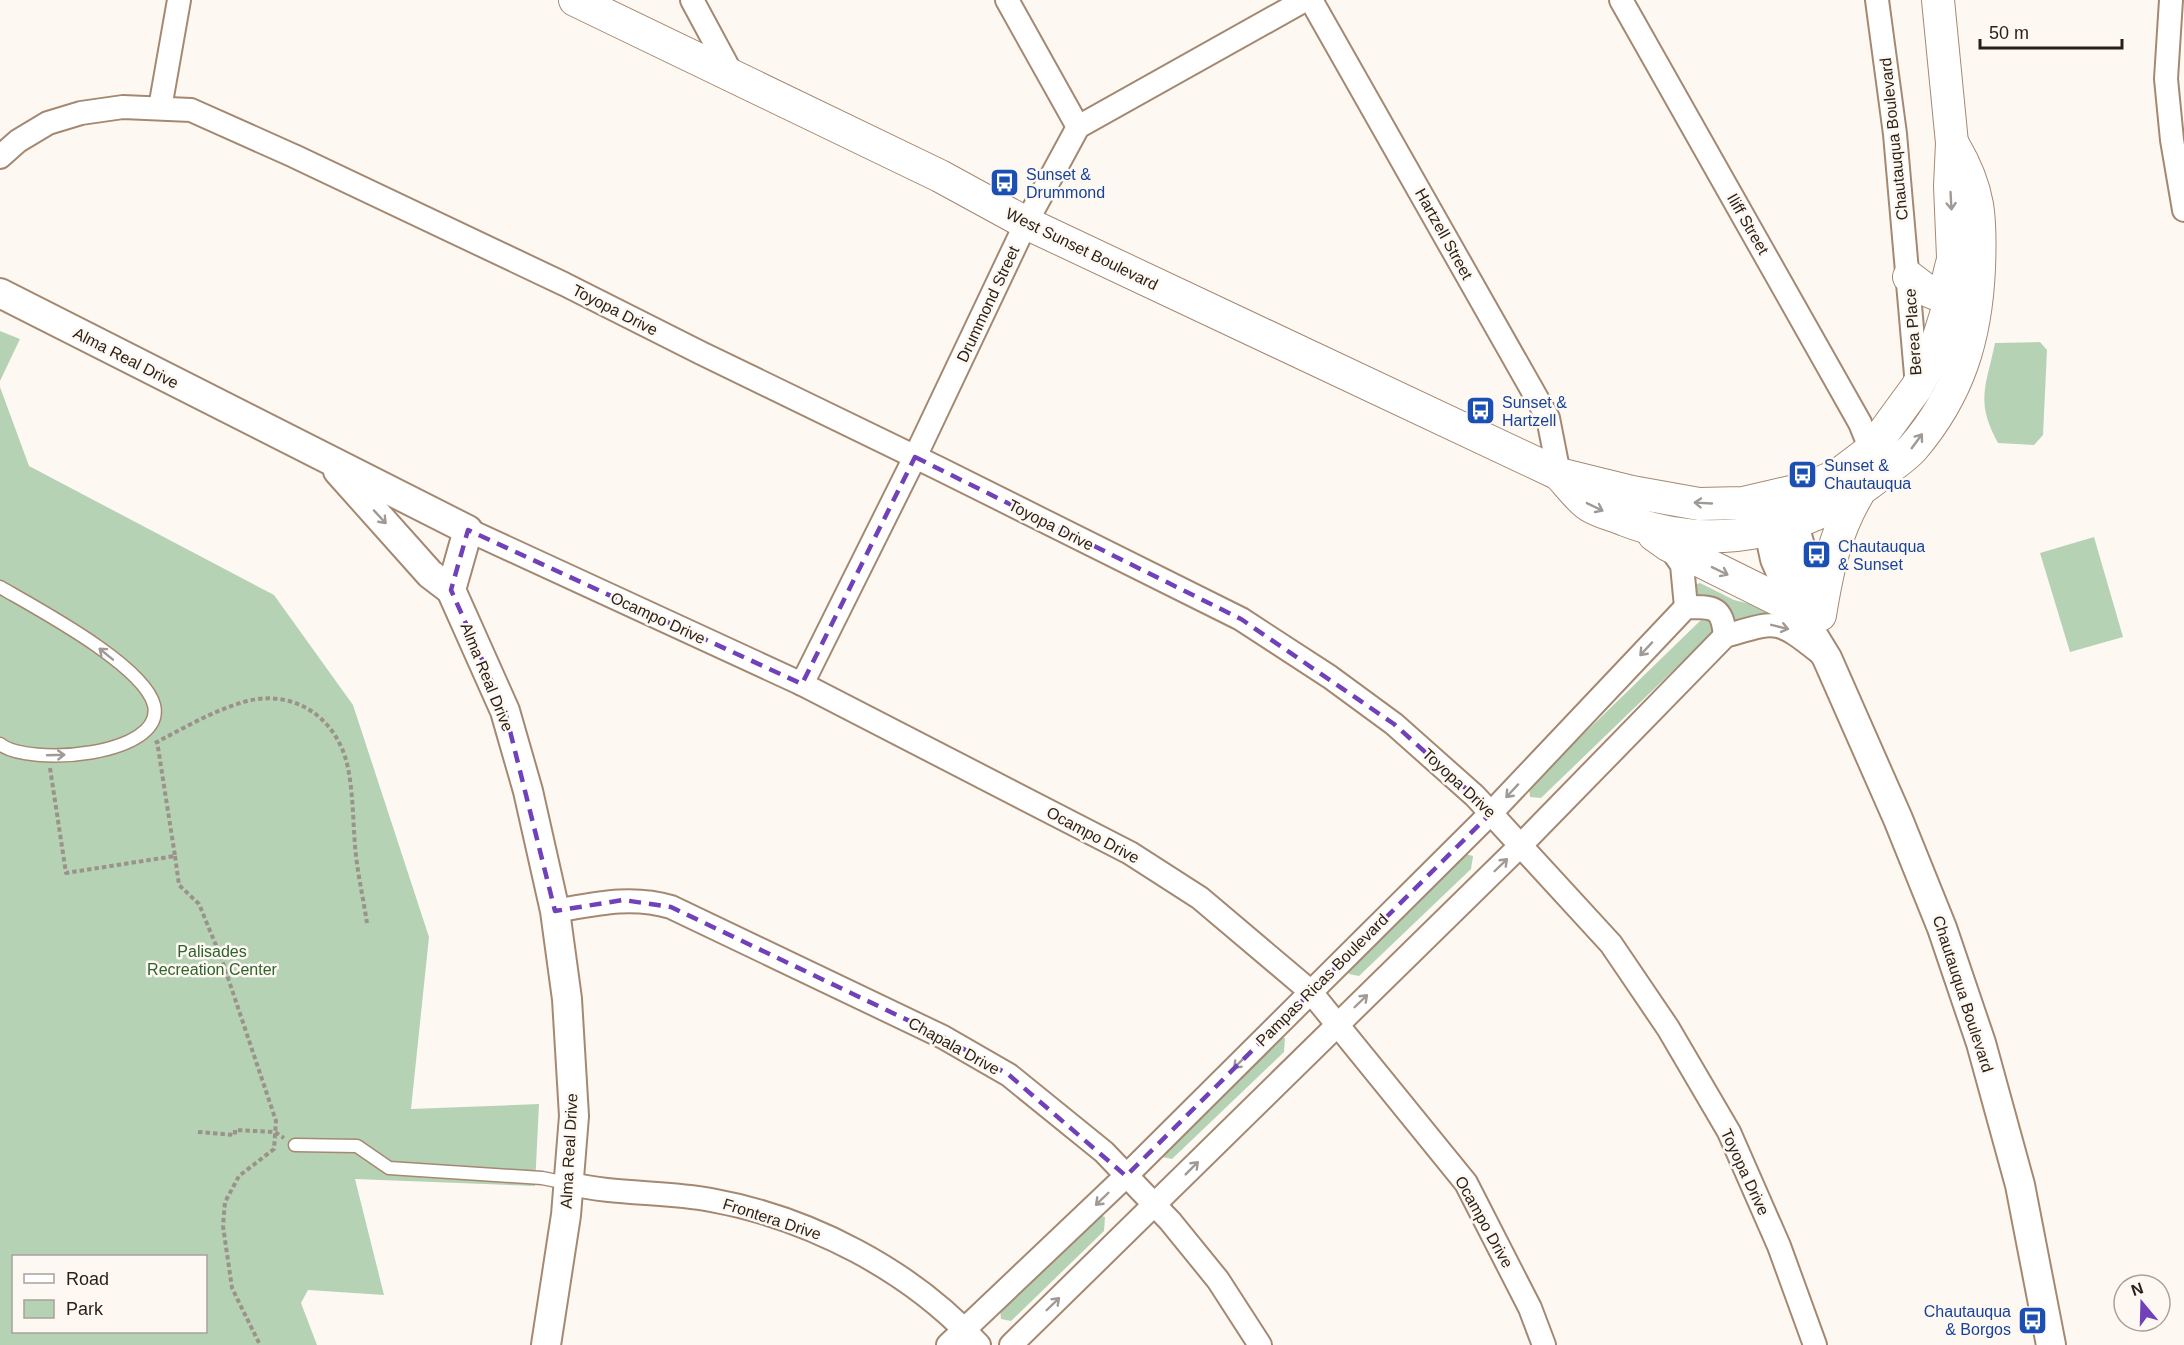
<svg xmlns="http://www.w3.org/2000/svg" width="2184" height="1345" font-family="Helvetica,sans-serif">
<style>
.green{fill:#b6d2b4;fill-rule:evenodd}
.lines{fill:none;stroke-linecap:round;stroke-linejoin:round}
.service-casing{stroke:#a48972;stroke-width:15}
.minor-casing{stroke:#a48972;stroke-width:26}
.tertiary-casing{stroke:#a48972;stroke-width:32}
.secondary-casing{stroke:#a48972;stroke-width:34}
.path{stroke:#9b938b;stroke-width:4;stroke-dasharray:4.5 3;stroke-linecap:butt}
.service{stroke:#fff;stroke-width:12}
.minor{stroke:#fff;stroke-width:22}
.tertiary{stroke:#fff;stroke-width:28}
.secondary{stroke:#fff;stroke-width:32}
.oneway{stroke:#9f9a96}
.marked{fill:none;stroke:#7041b8;stroke-width:4.5;stroke-dasharray:12 8;stroke-linejoin:round}
.labels{text-anchor:middle;dominant-baseline:central;stroke-width:5;stroke-linejoin:round;paint-order:stroke}
.street-label{font-size:16px;fill:#291f15;stroke:#fef8f3}
.transit-label{font-size:16px;fill:#164399;stroke:#fef8f3;text-anchor:start}
.park-label{font-size:16px;fill:#2e632d;stroke:#fef8f3}
</style>
<rect width="100%" height="100%" fill="#fef8f3"/>
<!-- green -->
<g class="green">
<polygon points="0,331 20,339 0,381"/>
<path d="M2040,342l7,8 -4,85 -9,10 -36,-2c-23,-42 -12,-56 -3,-100z"/>
<path d="M0,387l29,79 245,129 79,110 76,232 -18,172 128,-5 -4,82 -180,-7 29,116 -76,-5 -7,13 16,42h-317zM14,1256h192v76h-192z"/>
<polygon points="2094,537 2123,637 2070,652 2040,553"/>
<polygon points="1700,583 1734,600 1766,608 1767,615 1738,626 1692,598 1691,586"/>
<polygon points="1708,617 1716,624 1713,632 1541,798 1530,797 1529,787 1702,619"/>
<polygon points="1466,854 1473,856 1471,869 1359,976 1349,974 1347,969 1460,856"/>
<polygon points="1279,1037 1285,1038 1284,1052 1172,1159 1162,1157 1160,1152"/>
<polygon points="1099,1215 1105,1217 1104,1231 1011,1321 1001,1319 1000,1309"/>
</g>
<g class="lines">
<defs>
<g id="service">
<path d="M0,587c36,21 144,78 154,118 12,51 -126,62 -154,39"/>
<polyline points="295,1145 357,1146 389,1168 542,1178 567,1183"/>
</g>
<g id="minor">
<polyline points="692,0 734,78"/>
<polyline points="1007,0 1078,127"/>
<polyline points="1311,0 1548,418 1559,474"/>
<polyline points="1621,0 1860,423 1871,450"/>
<polyline points="1877,0 1895,134 1917,386"/>
<polyline points="2171,0 2166,79 2172,140 2184,210"/>
<polyline points="160,108 179,0"/>
<polyline points="0,157 18,141 48,123 81,113 123,107 191,110 294,156 564,284 701,353 938,468 1241,619 1330,677 1394,724 1475,796 1611,944 1668,1028 1729,1132 1779,1246 1815,1345"/>
<polyline points="468,530 802,684 1130,853 1200,898 1310,991 1466,1183 1530,1308 1544,1345"/>
<polyline points="1668,545 1682,565 1686,607"/>
<polyline points="802,684 915,457 1026,223 1078,127 1305,0"/>
<path d="M555,911c40,-7 76,-16 116,-4l272,130 66,38 95,77 66,69 48,59 42,65"/>
<path d="M567,1183c48,12 96,8 144,17 99,18 200,70 268,145"/>
<path d="M948,1345l178,-169 366,-364 194,-205c28,0 36,-1 39,29"/>
<path d="M1011,1345l510,-500 204,-209c52,-15 51,-18 94,16"/>
</g>
<g id="tertiary">
<polyline points="0,293 468,530 451,590 505,711 528,791 555,911 567,999 574,1116 566,1215 546,1345"/>
<polyline points="338,471 430,574 451,590"/>
<polyline points="1787,501 1820,615"/>
<polyline points="1764,508 1775,559 1797,609 1827,658 1898,819 1942,928 1981,1043 2020,1185 2051,1345"/>
</g>
<g id="secondary">
<polyline points="575,0 940,176 1026,223 1559,474 1632,492 1699,504 1743,503 1808,488 1838,475 1871,450 1917,387 1933,356 1948,308 1953,257 1950,186 1952,143 1938,0"/>
<polyline points="1909,277 1926,290 1936,294 1946,288 1951,267"/>
<path d="M1559,474c9,10 18,22 28,30 10,8 27,11 38,16 90,35 188,11 260,-49 9,-7 20,-14 28,-23 46,-54 63,-110 66,-180 2,-50 1,-78 -25,-122"/>
<polyline points="1654,535 1668,545 1797,609"/>
<path d="M1820,615c7,-43 15,-83 38,-121"/>
</g>
</defs>
<!-- service casing -->
<use href="#service" class="service-casing"/>
<!-- minor casing -->
<use href="#minor" class="minor-casing"/>
<!-- tertiary casing -->
<use href="#tertiary" class="tertiary-casing"/>
<!-- secondary casing -->
<use href="#secondary" class="secondary-casing"/>
<!-- path -->
<g class="path">
<path d="M155,743c29,-15 59,-33 92,-42 49,-12 91,18 101,67 5,25 5,52 7,78 2,25 8,51 12,77"/>
<polyline points="50,768 66,873 175,856 157,741"/>
<polyline points="175,856 179,885 199,904 222,960 276,1121 274,1149 239,1176 225,1202 223,1226 232,1288 260,1345"/>
<polyline points="198,1132 235,1135 235,1130 275,1132 284,1138"/>
</g>
<!-- service -->
<use href="#service" class="service"/>
<!-- minor -->
<use href="#minor" class="minor"/>
<!-- tertiary -->
<use href="#tertiary" class="tertiary"/>
<!-- secondary -->
<use href="#secondary" class="secondary"/>
</g>
<!-- one-way arrows -->
<defs><path id="oneway-shaft" d="M-6 0H5M1.5-3L5.5 0L1.5 3" fill="none" stroke-width="1.6" stroke-linecap="round" stroke-linejoin="round" transform="scale(1.5)"/></defs>
<g class="oneway">
<use href="#oneway-shaft" transform="translate(1951 201) rotate(87)"/>
<use href="#oneway-shaft" transform="translate(1917 441) rotate(-54)"/>
<use href="#oneway-shaft" transform="translate(1703 503) rotate(-177)"/>
<use href="#oneway-shaft" transform="translate(1595 507) rotate(26)"/>
<use href="#oneway-shaft" transform="translate(380 517) rotate(47)"/>
<use href="#oneway-shaft" transform="translate(1720 571) rotate(26)"/>
<use href="#oneway-shaft" transform="translate(1780 627) rotate(14)"/>
<use href="#oneway-shaft" transform="translate(1646 649) rotate(133)"/>
<use href="#oneway-shaft" transform="translate(106 654) rotate(-141)"/>
<use href="#oneway-shaft" transform="translate(56 755) rotate(-2)"/>
<use href="#oneway-shaft" transform="translate(1512 791) rotate(133)"/>
<use href="#oneway-shaft" transform="translate(1501 865) rotate(-44)"/>
<use href="#oneway-shaft" transform="translate(1361 1001) rotate(-44)"/>
<use href="#oneway-shaft" transform="translate(1240 1062) rotate(135)"/>
<use href="#oneway-shaft" transform="translate(1192 1168) rotate(-45)"/>
<use href="#oneway-shaft" transform="translate(1102 1199) rotate(136)"/>
<use href="#oneway-shaft" transform="translate(1053 1304) rotate(-44)"/>
</g>
<!-- marked area -->
<path class="marked" d="M915,457l326,162 153,105 98,88 -366,364 -117,-101 -66,-38 -272,-130 -48,-7 -68,11 -50,-200 -54,-121 17,-60 334,154z"/>
<!-- icons -->
<defs>
<symbol id="bus-square" viewBox="-11 -11 22 22"><rect x="-9" y="-9" width="18" height="18" rx="4" fill="#1a4fb4" stroke="#fef8f3"/><path d="M-5-6H5V4H4V6H2V4H-2V6H-4V4H-5ZM-3.5-4V0h7V-4ZM-3.5 1.2v1.5H-2V1.2ZM2 1.2v1.5H3.5V1.2Z" fill="#fff"/></symbol>
</defs>
<g fill-rule="evenodd">
<use href="#bus-square" x="988" y="166" width="33" height="33"/>
<use href="#bus-square" x="1464" y="394" width="33" height="33"/>
<use href="#bus-square" x="1786" y="458" width="33" height="33"/>
<use href="#bus-square" x="1800" y="538" width="33" height="33"/>
<use href="#bus-square" x="2016" y="1304" width="33" height="33"/>
</g>
<g class="labels">
<!-- street labels -->
<g class="street-label">
<text transform="translate(1894 139) rotate(-96)">Chautauqua Boulevard</text>
<text transform="translate(1748 224) rotate(60)">Iliff Street</text>
<text transform="translate(1444 234) rotate(61)">Hartzell Street</text>
<text transform="translate(1082 249) rotate(26)">West Sunset Boulevard</text>
<text transform="translate(988 304) rotate(-65)">Drummond Street</text>
<text transform="translate(615 310) rotate(27)">Toyopa Drive</text>
<text transform="translate(1913 332) rotate(-94)">Berea Place</text>
<text transform="translate(126 358) rotate(27)">Alma Real Drive</text>
<text transform="translate(1051 525) rotate(27)">Toyopa Drive</text>
<text transform="translate(658 618) rotate(25)">Ocampo Drive</text>
<text transform="translate(487 677) rotate(68)">Alma Real Drive</text>
<text transform="translate(1459 783) rotate(43)">Toyopa Drive</text>
<text transform="translate(1093 835) rotate(28)">Ocampo Drive</text>
<text transform="translate(1322 980) rotate(-45)">Pampas Ricas Boulevard</text>
<text transform="translate(1963 994) rotate(72)">Chautauqua Boulevard</text>
<text transform="translate(954 1046) rotate(29)">Chapala Drive</text>
<text transform="translate(569 1151) rotate(-87)">Alma Real Drive</text>
<text transform="translate(1745 1172) rotate(65)">Toyopa Drive</text>
<text transform="translate(772 1219) rotate(18)">Frontera Drive</text>
<text transform="translate(1484 1222) rotate(61)">Ocampo Drive</text>
</g>
<!-- transit labels -->
<g class="transit-label">
<text x="1026" y="174">Sunset &amp;<tspan x="1026" dy="18">Drummond</tspan></text>
<text x="1502" y="402">Sunset &amp;<tspan x="1502" dy="18">Hartzell</tspan></text>
<text x="1824" y="465">Sunset &amp;<tspan x="1824" dy="18">Chautauqua</tspan></text>
<text x="1838" y="546">Chautauqua<tspan x="1838" dy="18">&amp; Sunset</tspan></text>
<text x="2011" y="1311" text-anchor="end">Chautauqua<tspan x="2011" dy="18">&amp; Borgos</tspan></text>
</g>
<!-- park labels -->
<g class="park-label">
<text x="212" y="951">Palisades<tspan x="212" dy="18">Recreation Center</tspan></text>
</g>
</g>
<!-- legend -->
<rect x="12" y="1255" width="195" height="78" fill="#fef8f3" stroke="#a9a19a" stroke-width="1.5"/>
<rect x="24" y="1274" width="30" height="9" fill="#ffffff" stroke="#a9a19a" stroke-width="1.5"/>
<text x="66" y="1285" font-size="18" fill="#291f15">Road</text>
<rect x="24" y="1300" width="30" height="18" fill="#b6d2b4" stroke="#a9a19a" stroke-width="1.5"/>
<text x="66" y="1315" font-size="18" fill="#291f15">Park</text>
<!-- north arrow -->
<g transform="translate(2142 1303) rotate(341)"><circle r="28" fill="#fef8f3" stroke="#a9a19a" stroke-width="1.5"/>
<path d="M0-4.5L10 22L0 15L-10 22Z" fill="#7041b8"/>
<text y="-9" font-size="16" font-weight="bold" text-anchor="middle" fill="#291f15">N</text>
</g>
<!-- scale -->
<path d="M1980 39v9h142v-9" fill="none" stroke="#291f15" stroke-width="3"/>
<text x="1989" y="39" font-size="18" fill="#291f15" stroke="#fef8f3" stroke-width="4.5" paint-order="stroke">50 m</text>
</svg>
